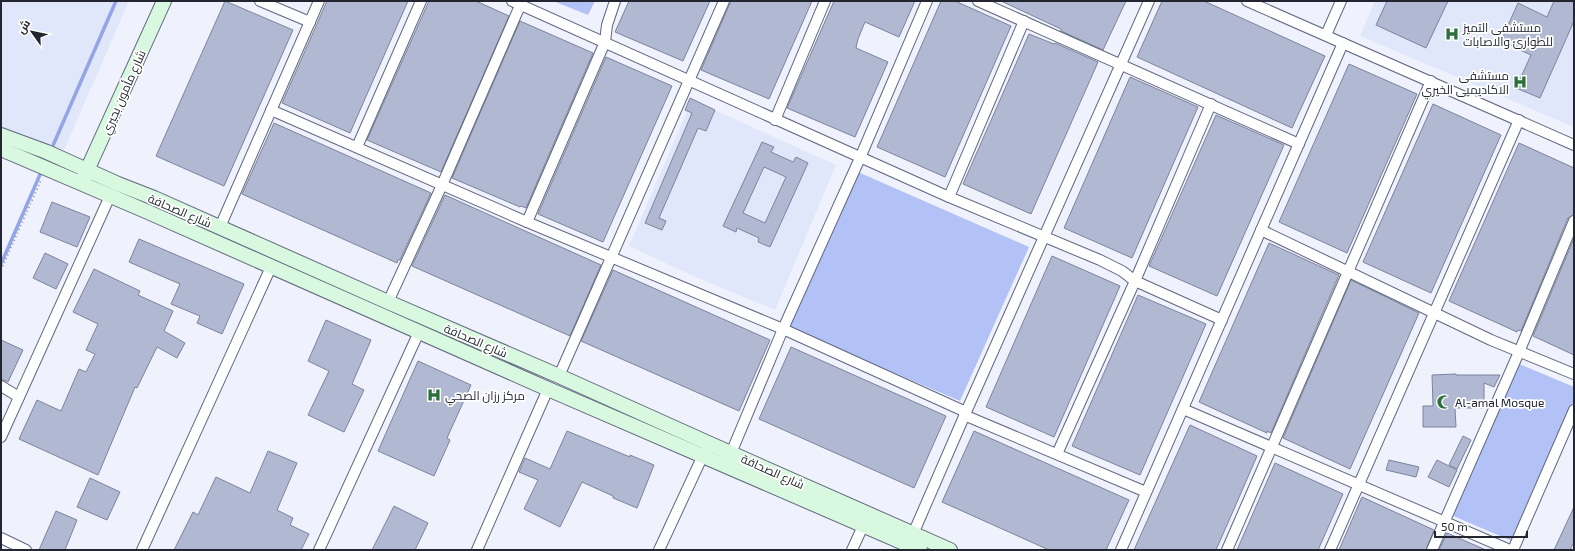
<svg xmlns="http://www.w3.org/2000/svg" width="1575" height="551" font-family="'Exo 2',Cairo,sans-serif">
<style>
.built{fill:#e0e7fb}
.green{fill:#b2c1f6}
.lines{fill:none;stroke-linecap:round;stroke-linejoin:round}
.stream{stroke:#92a5e7;stroke-width:3.5}
.building{fill:#b0b8d2;stroke:#7c839c;fill-rule:evenodd}
.street-casing{stroke:#5f667e;stroke-width:12}
.secondary-casing{stroke:#5f667e;stroke-width:16}
.path{stroke:#9396a1;stroke-width:2;stroke-dasharray:1 3;stroke-linecap:butt}
.street{stroke:#fff;stroke-width:10}
.secondary{stroke:#d8f9df;stroke-width:14}
.labels{text-anchor:middle;dominant-baseline:central;stroke-width:3.5;stroke-linejoin:round;paint-order:stroke}
.poi-label{font-size:12px;fill:#232630;stroke:#fff;text-anchor:start}
.street-label{font-size:12px;fill:#232630;stroke:#fff}
</style>
<rect width="100%" height="100%" fill="#eff2fd"/>
<!-- built -->
<g class="built">
<polygon points="1,1 129,1 61,157 1,130"/>
<polygon points="1375,1 1574,1 1574,127 1360,36"/>
<polygon points="692,100 836,165 775,310 691,275 629,246"/>
</g>
<!-- green -->
<g class="green">
<polygon points="553,1 595,1 588,15"/>
<polygon points="858,172 1029,247 960,401 789,328"/>
<polygon points="1517,363 1574,387 1574,400 1512,541 1451,515"/>
</g>
<g class="lines">
<!-- stream -->
<g class="stream">
<polyline points="51,150 116,1"/>
<polyline points="1,264 42,170"/>
</g>
</g>
<!-- building -->
<g class="building">
<polygon points="225,1 293,30 224,186 156,156"/>
<polygon points="327,1 408,1 350,133 282,103"/>
<polygon points="429,1 476,1 509,16 441,172 367,140"/>
<polygon points="629,1 710,1 683,61 615,32"/>
<polygon points="731,1 812,1 769,99 701,70"/>
<polygon points="834,1 915,1 899,37 865,22 858,39 856,48 888,62 855,137 787,108"/>
<polygon points="941,1 955,1 1011,26 945,177 877,147"/>
<polygon points="1001,1 1126,1 1103,50 1061,31 1061,29"/>
<polygon points="1162,1 1204,1 1325,56 1292,128 1137,57"/>
<polygon points="1387,1 1448,1 1426,48 1376,25"/>
<polygon points="1554,1 1574,1 1574,21 1540,98 1516,88 1531,55 1501,41 1518,3 1547,17"/>
<polygon points="520,21 593,53 526,208 521,206 520,207 452,178"/>
<polygon points="1029,34 1054,44 1055,43 1098,62 1031,214 963,184"/>
<polygon points="606,57 672,86 603,242 538,214"/>
<polygon points="1349,64 1417,94 1347,253 1279,222"/>
<polygon points="1130,77 1198,107 1132,258 1064,228"/>
<polygon points="690,98 715,110 706,131 698,128 659,218 666,221 662,230 645,223 692,113 685,110"/>
<polygon points="1433,104 1501,135 1431,293 1363,262"/>
<polygon points="1216,115 1284,145 1217,296 1149,266"/>
<polygon points="274,123 431,193 400,260 398,260 397,263 242,194"/>
<path d="M762,142l12,5 -3,5 22,10 3,-5 12,6 -38,84 -12,-5 1,-4 -22,-10 -1,4 -13,-6zM764,167l22,10 -21,46 -22,-10z"/>
<polygon points="1519,143 1574,168 1574,215 1568,218 1521,331 1518,330 1517,332 1449,301"/>
<polygon points="445,195 601,265 570,336 412,266"/>
<polygon points="52,202 90,217 77,247 40,232"/>
<polygon points="1574,238 1574,355 1533,336"/>
<polygon points="139,239 244,284 222,334 197,323 200,316 171,304 180,284 129,262"/>
<polygon points="1269,243 1339,275 1271,433 1267,431 1267,433 1199,402"/>
<polygon points="45,253 68,264 56,289 33,278"/>
<polygon points="1052,256 1120,286 1054,437 986,407"/>
<polygon points="94,269 140,291 138,295 173,311 164,331 185,343 177,358 157,347 137,388 135,387 98,475 19,439 37,400 61,411 79,369 86,372 95,354 86,350 98,324 73,312"/>
<polygon points="613,270 770,340 739,411 581,341"/>
<polygon points="1351,280 1419,313 1350,469 1283,438"/>
<polygon points="1138,295 1206,324 1140,475 1072,446"/>
<polygon points="326,320 371,340 352,384 364,390 344,432 308,415 329,371 308,361"/>
<polygon points="1,340 23,350 8,382 1,379"/>
<polygon points="791,347 946,416 914,488 759,419"/>
<polygon points="418,361 471,385 447,438 450,440 434,476 378,451"/>
<polygon points="1456,374 1456,375 1500,375 1494,387 1484,383 1484,408 1455,408 1456,427 1423,427 1423,406 1433,406 1432,375"/>
<polygon points="1190,425 1257,456 1234,509 1216,550 1134,550"/>
<polygon points="567,431 630,457 630,455 654,465 637,508 613,498 613,496 582,482 560,527 524,509 538,480 519,472 525,458 550,469"/>
<polygon points="974,431 1129,500 1106,550 1049,550 942,502"/>
<polygon points="1463,436 1471,440 1457,469 1449,465"/>
<polygon points="268,451 297,463 277,510 293,518 290,525 309,534 301,550 174,550 193,512 198,515 216,477 250,493"/>
<polygon points="1389,460 1419,467 1416,477 1386,470"/>
<polygon points="1437,460 1457,470 1449,487 1428,477"/>
<polygon points="1275,463 1343,494 1318,550 1237,550"/>
<polygon points="90,478 120,492 107,520 77,507"/>
<polygon points="1362,497 1434,530 1426,550 1339,550"/>
<polygon points="394,506 428,523 415,550 372,550"/>
<polygon points="1574,507 1574,542 1570,550 1554,550"/>
<polygon points="56,511 77,520 65,550 39,550"/>
<polygon points="1447,533 1486,550 1439,550"/>
</g>
<g class="lines">
<defs>
<g id="street">
<polyline points="260,1 310,22"/>
<polyline points="512,1 949,197 1100,260 1122,271 1135,281 1222,320"/>
<polyline points="978,1 1299,144"/>
<polyline points="1247,1 1574,145"/>
<polyline points="1326,35 1341,1"/>
<polyline points="271,110 527,222 783,329 966,412"/>
<polyline points="775,120 825,1"/>
<polyline points="357,147 421,1"/>
<polyline points="949,197 1024,21"/>
<polyline points="527,222 605,42 607,25 615,1"/>
<polyline points="220,227 319,1"/>
<polyline points="1261,230 1491,340 1574,374"/>
<polyline points="388,302 442,185 522,1"/>
<polyline points="559,376 724,1"/>
<polyline points="1,386 19,397"/>
<polyline points="1183,409 1510,550"/>
<polyline points="964,415 1146,492"/>
<polyline points="1,437 110,196"/>
<polyline points="1057,454 1135,281 1211,104"/>
<polyline points="729,458 783,329 860,158 927,1"/>
<polyline points="913,534 966,412 1149,1"/>
<polyline points="1,538 26,550"/>
<polyline points="142,550 271,267"/>
<polyline points="319,550 419,332"/>
<polyline points="477,550 548,389"/>
<polyline points="659,550 705,451"/>
<polyline points="852,550 863,526"/>
<polyline points="1121,550 1343,43"/>
<polyline points="1227,550 1431,81"/>
<polyline points="1330,550 1519,120"/>
<polyline points="1432,550 1519,352 1574,221"/>
<polyline points="1513,550 1574,410"/>
</g>
<g id="secondary">
<polyline points="1,135 47,152 118,184 154,198 388,302 559,376 708,443 950,550"/>
<polyline points="1,149 148,212 548,389 920,550"/>
<polyline points="84,177 164,1"/>
</g>
</defs>
<!-- street casing -->
<use href="#street" class="street-casing"/>
<!-- secondary casing -->
<use href="#secondary" class="secondary-casing"/>
<!-- path -->
<polyline class="path" points="1,270 41,180"/>
<!-- street -->
<use href="#street" class="street"/>
<!-- secondary -->
<use href="#secondary" class="secondary"/>
</g>
<!-- icons -->
<defs>
<symbol id="hospital-bare" viewBox="-9 -9 18 18"><path d="M-5-5h3v3.5h4V-5h3V5h-3V1.5h-4V5h-3Z" fill="#2b703c" stroke="#fff" stroke-width="2.5" paint-order="stroke"/></symbol>
<symbol id="mosque-bare" viewBox="-9 -9 18 18"><path d="M3.5-4.9A6 6 0 1 0 3.5 4.9A5 5 0 1 1 3.5-4.9Z" fill="#2b703c" stroke="#fff" stroke-width="2.5" paint-order="stroke"/></symbol>
</defs>
<g fill-rule="evenodd">
<use href="#hospital-bare" x="1442" y="24" width="20" height="20"/>
<use href="#hospital-bare" x="1510" y="72" width="20" height="20"/>
<use href="#hospital-bare" x="424" y="385" width="20" height="20"/>
<use href="#mosque-bare" x="1434" y="392" width="20" height="20"/>
</g>
<g class="labels">
<!-- poi labels -->
<g class="poi-label">
<text x="1463" y="27">مستشفى التميز<tspan x="1463" dy="14">للطوارئ والاصابات</tspan></text>
<text x="1509" y="75" text-anchor="end">مستشفى<tspan x="1509" dy="14">الاكاديميى الخيري</tspan></text>
<text x="445" y="395">مركز رزان الصحي</text>
<text x="1455" y="402">Al-amal Mosque</text>
</g>
<!-- street labels -->
<g class="street-label">
<text transform="translate(123 92) rotate(-66)">شارع مأمون بحيري</text>
<text transform="translate(180 210) rotate(23)">شارع الصحافة</text>
<text transform="translate(476 340) rotate(23)">شارع الصحافة</text>
<text transform="translate(773 471) rotate(24)">شارع الصحافة</text>
</g>
</g>
<!-- border -->
<rect width="1575" height="551" fill="none" stroke="#232630" stroke-width="4"/>
<!-- north arrow -->
<g transform="translate(32 32) rotate(303)" stroke="#ffffff" stroke-width="3" paint-order="stroke">
<path d="M0-3L7 15L0 10L-7 15Z" fill="#232630"/>
<text y="-6" font-size="11" font-weight="bold" text-anchor="middle" fill="#232630">ش</text>
</g>
<!-- scale -->
<path d="M1435 531v6h92v-6" fill="none" stroke="#232630" stroke-width="2"/>
<text x="1441" y="531" font-size="12" fill="#232630" stroke="#ffffff" stroke-width="3" paint-order="stroke">50 m</text>
</svg>
